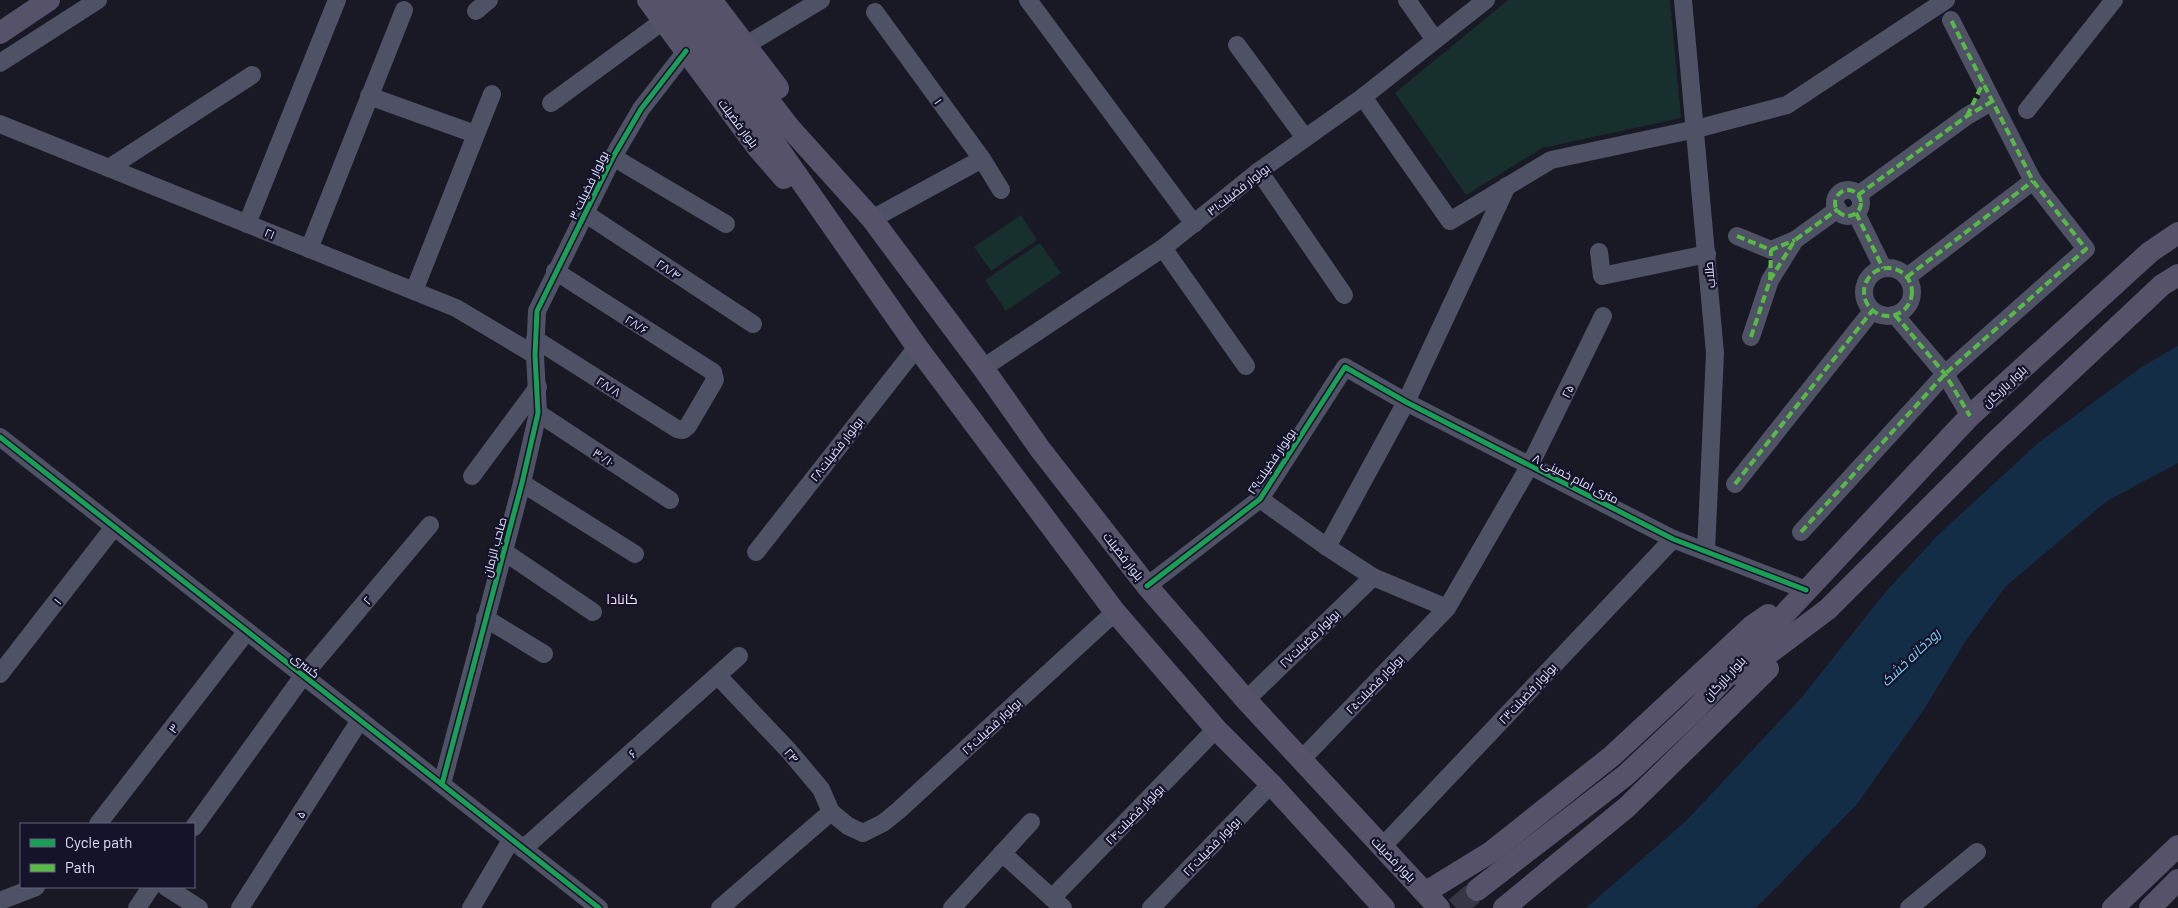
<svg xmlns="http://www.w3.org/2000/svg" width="2178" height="908" font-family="Barlow,Cairo,sans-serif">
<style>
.green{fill:#172f2d}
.water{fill:#132d46}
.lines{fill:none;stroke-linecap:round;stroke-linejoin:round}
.major-tunnel{stroke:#373645;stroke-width:22;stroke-dasharray:22 11;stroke-linecap:butt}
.minor{stroke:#4f5165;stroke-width:18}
.major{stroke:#56526a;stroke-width:22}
.quiet{stroke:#58b947;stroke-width:4;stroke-dasharray:8 4;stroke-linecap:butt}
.cycleway-casing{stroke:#14132a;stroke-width:8}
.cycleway{stroke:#1a9f57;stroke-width:5}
.labels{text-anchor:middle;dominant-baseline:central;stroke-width:4.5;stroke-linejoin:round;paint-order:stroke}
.street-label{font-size:12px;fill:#dfe0fc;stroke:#14132a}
.neighbourhood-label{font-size:14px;fill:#fce1f7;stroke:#14132a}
.water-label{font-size:14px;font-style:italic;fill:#76cdf3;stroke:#14132a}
</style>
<rect width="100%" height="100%" fill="#191825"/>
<!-- green -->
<g class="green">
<polygon points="1508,0 1670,0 1681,118 1542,148 1466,195 1395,93"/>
<polygon points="1021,215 1037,240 991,271 974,247"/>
<polygon points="1040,243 1061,273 1006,311 985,280"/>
</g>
<!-- water -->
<polygon class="water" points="2178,346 2178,463 2107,501 2006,586 1965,642 1923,711 1857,804 1768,896 1755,908 1586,908 1687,820 1802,697 1884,594 1937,536 2038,443 2143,366"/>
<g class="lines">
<!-- major-tunnel -->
<polyline class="major-tunnel" points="1456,908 1477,890"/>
<!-- minor -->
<g class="minor">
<polyline points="1028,0 1194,224"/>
<polyline points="1407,0 1435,40"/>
<polyline points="1683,0 1715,353 1706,551"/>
<polyline points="476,11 489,0"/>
<polyline points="875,12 982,159 1001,190"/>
<polyline points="746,45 821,0"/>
<polyline points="1237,45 1305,138"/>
<polyline points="0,63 98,0"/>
<polyline points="369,96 475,134"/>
<polyline points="1363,97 1450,221 1551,160 1696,129 1787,105 1946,0"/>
<polyline points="551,103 663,21"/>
<polyline points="2027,110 2114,0"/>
<polyline points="0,124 456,308 535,355"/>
<polyline points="613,157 726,224"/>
<polyline points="109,168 252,75"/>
<polyline points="1259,171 1344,295"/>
<circle cx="1848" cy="203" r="13"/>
<polyline points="1858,195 1967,116 1991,102"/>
<polyline points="1856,213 1883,268"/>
<polyline points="586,214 753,324"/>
<polyline points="872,219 982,159"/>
<polyline points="247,224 337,0"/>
<polyline points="1737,236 1771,250 1795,240"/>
<polyline points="1163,248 1246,366"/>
<polyline points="309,249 404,10"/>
<polyline points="1599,252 1602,276 1707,254"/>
<circle cx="1888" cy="292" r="24"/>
<polyline points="1907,277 2033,181"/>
<polyline points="414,291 492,94"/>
<polyline points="1895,315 1945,374 1970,416"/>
<polyline points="1751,337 1770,280 1795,240 1838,209"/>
<polyline points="535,339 677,429 683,430 688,426 715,380 713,372 555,271"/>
<polyline points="983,368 1163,248 1259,171 1363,97 1486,0"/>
<polyline points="538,413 670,500"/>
<polyline points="0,437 599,908"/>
<polyline points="472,476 538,387"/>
<polyline points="522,483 635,554"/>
<polyline points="1735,484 1872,311"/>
<polyline points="1260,499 1327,547 1373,577 1447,608"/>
<polyline points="1801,532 1945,374 2086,249 2033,181 1951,20"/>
<polyline points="1327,547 1406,402 1507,186"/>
<polyline points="503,551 593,612"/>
<polyline points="756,552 917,347"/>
<polyline points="1147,586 1260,499 1345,367 1406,402 1673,539 1806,590"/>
<polyline points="485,618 544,654"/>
<polyline points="0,674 114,527"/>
<polyline points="718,676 789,751 821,789 831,812 848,826 863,833 883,823 898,811 1115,612"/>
<polyline points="1246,700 1373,577"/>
<polyline points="1301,760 1447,608 1530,465 1603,316"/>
<polyline points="442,784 522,483 538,413 535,355 537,311 613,157 641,109 686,51"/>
<polyline points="98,824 247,631"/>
<polyline points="194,827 303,676 430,525"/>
<polyline points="1382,847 1673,539"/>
<polyline points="523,849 739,656"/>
<polyline points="1002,853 1063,908"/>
<polyline points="166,887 199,908"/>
<polyline points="1052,898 1216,729"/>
<polyline points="0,901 36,887"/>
<polyline points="137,908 151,887"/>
<polyline points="240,908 360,720"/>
<polyline points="471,908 511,840"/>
<polyline points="720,908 831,812"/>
<polyline points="952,908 1031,822"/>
<polyline points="1151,908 1271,784"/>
<polyline points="1909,908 1977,852"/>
</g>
<!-- major -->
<g class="major">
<polyline points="648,0 757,147 784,178"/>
<polyline points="667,0 771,138 917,347 1115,612 1216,729 1271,784 1384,908"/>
<polyline points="691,0 789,127 872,219 983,368 1040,449 1147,586 1246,700 1439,908"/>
<polyline points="711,0 778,88"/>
<polyline points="0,33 49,0"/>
<polyline points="1740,675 1828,609 1995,442 2162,285 2178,275"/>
<polyline points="1477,890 1626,775 1694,711 1970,416 2150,252 2178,233"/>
<polyline points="1426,892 1491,852 1612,756 1752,626 1768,615"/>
<polyline points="1504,908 1627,807 1768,669"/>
<polyline points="2113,908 2178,846"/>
<polyline points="2150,908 2178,880"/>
</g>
<!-- quiet -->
<g class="quiet">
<polyline points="1967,116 1983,83"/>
<circle cx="1848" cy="203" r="13"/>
<polyline points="1858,195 1967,116 1991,102"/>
<polyline points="1856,213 1883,268"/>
<polyline points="1737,236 1771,250 1795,240"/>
<circle cx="1888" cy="292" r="24"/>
<polyline points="1907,277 2033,181"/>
<polyline points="1770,280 1771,250"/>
<polyline points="1895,315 1945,374 1970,416"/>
<polyline points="1751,337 1770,280 1795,240 1838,209"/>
<polyline points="1735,484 1872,311"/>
<polyline points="1801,532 1945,374 2086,249 2033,181 1951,20"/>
</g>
<defs>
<g id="cycleway">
<polyline points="0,437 599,908"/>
<polyline points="1147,586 1260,499 1345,367 1406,402 1673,539 1806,590"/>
<polyline points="442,784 522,483 538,413 535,355 537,311 613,157 641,109 686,51"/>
</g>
</defs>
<!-- cycleway casing -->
<use href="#cycleway" class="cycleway-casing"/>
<!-- cycleway -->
<use href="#cycleway" class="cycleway"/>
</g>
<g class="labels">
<!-- street labels -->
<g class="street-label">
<text transform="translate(939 101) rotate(54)">۱</text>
<text transform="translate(739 123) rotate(53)">بلوار فضیلت</text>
<text transform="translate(588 185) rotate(-64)">بولوار فضیلت۳۰</text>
<text transform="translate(1238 189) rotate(-38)">بولوار فضیلت۳۱</text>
<text transform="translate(270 233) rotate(22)">۲۱</text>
<text transform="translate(669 269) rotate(34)">۲۸/۴</text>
<text transform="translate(1709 275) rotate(-95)">طلاب</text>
<text transform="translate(637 324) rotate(32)">۲۸/۶</text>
<text transform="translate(609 386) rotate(32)">۲۸/۸</text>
<text transform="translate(2004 386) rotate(-43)">بلوار بازرگان</text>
<text transform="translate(1567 391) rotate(-64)">۲۵</text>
<text transform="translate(836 449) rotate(-52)">بولوار فضیلت۲۸</text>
<text transform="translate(604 457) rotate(33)">۳۰/۱۰</text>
<text transform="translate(1271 461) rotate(-56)">بولوار فضیلت۲۹</text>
<text transform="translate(1576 478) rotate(27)">۸ متری امام خمینی</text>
<text transform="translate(494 547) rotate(-75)">صاحب الزمان</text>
<text transform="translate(1124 556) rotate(52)">بلوار فضیلت</text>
<text transform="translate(367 600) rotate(-50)">۲</text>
<text transform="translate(57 601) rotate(-52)">۱</text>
<text transform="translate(1309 638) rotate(-44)">بولوار فضیلت۲۷</text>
<text transform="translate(306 665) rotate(38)">کسری</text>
<text transform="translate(1724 678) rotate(-47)">بلوار بازرگان</text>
<text transform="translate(1374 684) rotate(-46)">بولوار فضیلت۲۵</text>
<text transform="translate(1527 693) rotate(-47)">بولوار فضیلت۲۳</text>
<text transform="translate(991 726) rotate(-43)">بولوار فضیلت۲۶</text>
<text transform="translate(173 728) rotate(-53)">۳</text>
<text transform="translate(632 753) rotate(-42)">۶</text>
<text transform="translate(792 755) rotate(49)">۲۴</text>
<text transform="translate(300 814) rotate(-57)">۵</text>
<text transform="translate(1134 814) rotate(-46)">بولوار فضیلت۲۴</text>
<text transform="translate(1211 846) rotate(-46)">بولوار فضیلت۲۲</text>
<text transform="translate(1394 859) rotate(46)">بلوار فضیلت</text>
</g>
<!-- neighbourhood labels -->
<g class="neighbourhood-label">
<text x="622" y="598">کانادا</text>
</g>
<!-- water labels -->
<g class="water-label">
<text transform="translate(1910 657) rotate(-44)">رودخانه خشک</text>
</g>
</g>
<!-- legend -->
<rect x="20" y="823" width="175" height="65" fill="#14132a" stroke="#65657e"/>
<rect x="30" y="839" width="25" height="8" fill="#1a9f57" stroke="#65657e"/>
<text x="65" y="848" font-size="15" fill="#dfe0fc">Cycle path</text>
<rect x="30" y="864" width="25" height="8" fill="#58b947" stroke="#65657e"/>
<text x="65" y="873" font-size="15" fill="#dfe0fc">Path</text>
</svg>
